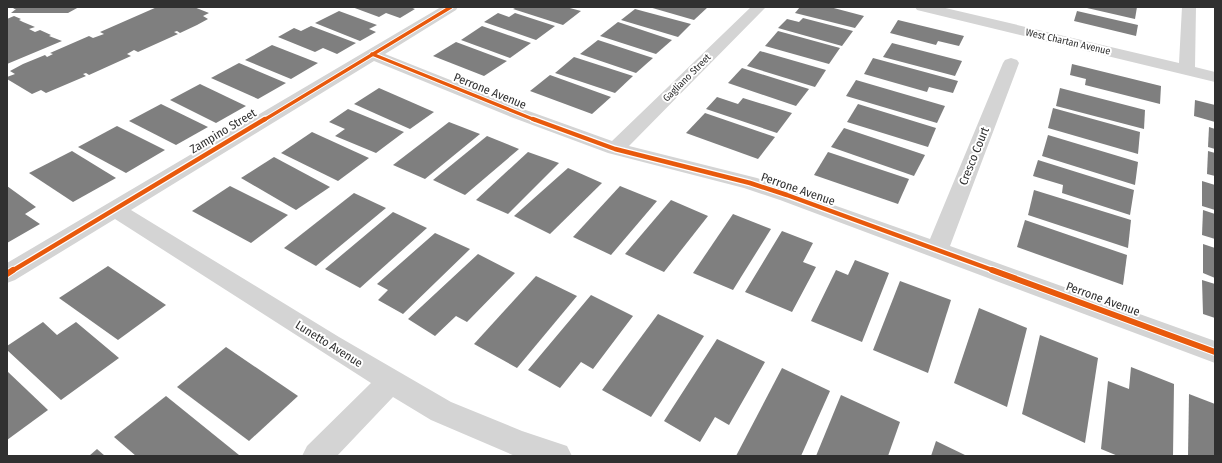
<svg xmlns="http://www.w3.org/2000/svg" width="1222" height="463" font-family="'Fira Sans Condensed',sans-serif">
<style>
.building{fill:#7f7f7f}
.lines{fill:none;stroke-linecap:round;stroke-linejoin:round}
.street{fill:#d4d4d4;fill-rule:evenodd}
.cycleway-far2-casing{stroke:#fff;stroke-width:5.5}
.cycleway-far1-casing{stroke:#fff;stroke-width:7}
.cycleway-casing{stroke:#fff;stroke-width:8}
.cycleway-far2{stroke:#e8590c;stroke-width:3.5}
.cycleway-far1{stroke:#e8590c;stroke-width:4.5}
.cycleway{stroke:#e8590c;stroke-width:6}
.labels{text-anchor:middle;dominant-baseline:central;stroke-width:4;stroke-linejoin:round;paint-order:stroke}
.far-street-label{font-size:10px;fill:#303030;stroke:#fff}
.street-label{font-size:12px;fill:#303030;stroke:#fff}
</style>
<rect width="100%" height="100%" fill="#fff"/>
<!-- building -->
<g class="building">
<polygon points="16,7 79,7 68,13 11,13 16,9 13,9"/>
<polygon points="157,7 194,7 209,13 203,16 208,19 197,25 180,33 177,31 174,32 178,34 138,52 134,50 127,54 131,56 89,75 86,73 83,74 86,76 46,93 41,90 32,94 7,79 7,77 15,74 10,71 23,64 45,55 47,57 53,54 50,53 89,36 93,38 104,34 100,32"/>
<polygon points="352,7 410,7 415,9 400,18 386,13 379,17"/>
<polygon points="517,7 566,7 581,11 563,25 513,9"/>
<polygon points="649,7 708,7 694,20"/>
<polygon points="800,7 830,7 864,16 855,28 795,13"/>
<polygon points="1088,7 1137,7 1135,19 1087,8"/>
<polygon points="635,9 691,24 678,37 621,20"/>
<polygon points="339,11 377,25 369,29 376,32 360,41 315,23"/>
<polygon points="1077,11 1138,25 1136,36 1074,21"/>
<polygon points="498,13 509,17 515,13 555,26 536,40 484,22"/>
<polygon points="14,16 21,19 19,20 23,22 35,27 29,29 35,32 40,30 51,35 49,36 62,41 7,64 7,19"/>
<polygon points="803,18 853,31 842,46 778,28 787,19 799,22"/>
<polygon points="898,20 964,36 959,46 938,41 936,45 890,33"/>
<polygon points="618,22 672,40 656,54 600,36"/>
<polygon points="311,26 356,43 337,54 323,48 315,52 278,37 294,28 301,31"/>
<polygon points="482,26 531,43 510,58 461,40"/>
<polygon points="778,31 840,48 829,64 765,46"/>
<polygon points="598,40 653,58 636,73 580,54"/>
<polygon points="456,42 507,61 484,76 433,56"/>
<polygon points="892,43 962,61 955,76 883,57"/>
<polygon points="272,45 318,63 291,79 245,60"/>
<polygon points="760,51 826,70 815,87 747,66"/>
<polygon points="574,57 633,76 615,93 555,73"/>
<polygon points="873,58 958,81 953,93 929,87 927,92 864,74"/>
<polygon points="239,63 286,83 258,99 211,78"/>
<polygon points="1072,64 1161,86 1160,104 1085,85 1086,79 1070,75"/>
<polygon points="742,68 809,89 796,106 728,83"/>
<polygon points="550,75 611,97 592,114 530,91"/>
<polygon points="856,80 945,106 937,123 846,96"/>
<polygon points="200,84 246,106 216,123 170,100"/>
<polygon points="379,88 434,112 410,129 354,104"/>
<polygon points="1060,88 1145,110 1144,129 1056,106"/>
<polygon points="717,97 738,104 743,98 792,113 777,133 706,109"/>
<polygon points="1195,100 1215,105 1215,122 1194,116"/>
<polygon points="161,104 208,127 176,145 129,121"/>
<polygon points="858,104 936,128 928,147 847,122"/>
<polygon points="1053,108 1140,132 1138,154 1048,128"/>
<polygon points="348,109 404,132 376,153 335,136 345,129 329,122"/>
<polygon points="705,113 775,137 758,159 686,133"/>
<polygon points="449,122 480,134 425,179 393,165"/>
<polygon points="117,126 165,150 126,173 78,147"/>
<polygon points="1209,127 1215,129 1215,149 1208,147"/>
<polygon points="844,128 925,155 914,176 831,147"/>
<polygon points="312,132 369,158 338,181 281,153"/>
<polygon points="1048,135 1138,162 1135,185 1042,156"/>
<polygon points="487,136 519,149 465,195 433,180"/>
<polygon points="72,151 116,178 73,202 29,173"/>
<polygon points="1208,151 1215,153 1215,176 1207,174"/>
<polygon points="528,152 559,163 508,214 476,200"/>
<polygon points="828,152 909,179 898,204 814,175"/>
<polygon points="274,157 330,187 296,210 241,178"/>
<polygon points="1038,160 1134,190 1130,215 1062,193 1063,185 1033,176"/>
<polygon points="568,168 602,183 550,234 514,216"/>
<polygon points="1202,181 1215,185 1215,210 1202,206"/>
<polygon points="7,186 36,207 25,214 40,224 7,243"/>
<polygon points="230,186 288,215 251,243 192,211"/>
<polygon points="620,186 657,201 611,255 573,237"/>
<polygon points="1034,190 1131,220 1128,248 1028,215"/>
<polygon points="354,193 386,208 316,266 284,248"/>
<polygon points="671,200 708,216 664,272 625,254"/>
<polygon points="1203,210 1215,214 1215,239 1202,235"/>
<polygon points="393,212 427,228 360,288 325,269"/>
<polygon points="733,214 771,229 733,290 693,273"/>
<polygon points="1025,220 1127,255 1123,285 1017,247"/>
<polygon points="782,231 813,243 803,262 816,267 792,312 745,292"/>
<polygon points="435,233 470,249 403,314 378,300 388,290 377,284"/>
<polygon points="1203,244 1215,248 1215,278 1203,273"/>
<polygon points="478,254 515,273 467,322 456,316 435,336 408,319"/>
<polygon points="855,260 889,273 862,342 811,321 836,270 848,275"/>
<polygon points="108,266 166,305 118,340 59,298"/>
<polygon points="536,276 577,296 517,368 474,344"/>
<polygon points="1202,280 1215,284 1215,318 1203,314"/>
<polygon points="900,281 951,300 928,373 873,350"/>
<polygon points="591,295 633,316 593,369 581,362 560,388 528,370"/>
<polygon points="979,308 1027,328 1007,407 954,383"/>
<polygon points="658,314 704,336 651,417 602,390"/>
<polygon points="43,322 57,335 76,322 119,358 61,400 7,350 7,346"/>
<polygon points="1040,335 1098,358 1085,443 1022,414"/>
<polygon points="717,339 765,362 729,425 715,417 700,442 664,421"/>
<polygon points="226,347 298,396 249,441 177,387"/>
<polygon points="1131,367 1174,384 1173,456 1118,456 1101,449 1108,381 1129,389"/>
<polygon points="782,368 830,391 801,456 736,456"/>
<polygon points="7,371 48,410 7,440"/>
<polygon points="1189,394 1215,404 1215,456 1188,456"/>
<polygon points="841,395 900,422 888,456 816,456"/>
<polygon points="166,396 239,455 136,456 114,437"/>
<polygon points="936,441 967,456 931,456"/>
<polygon points="97,449 105,456 89,456"/>
</g>
<g class="lines">
<!-- street -->
<g class="street">
<polygon points="441,7 458,7 456,10 385,54 523,109 612,141 751,7 766,7 629,146 757,178 930,239 1003,63 1005,60 1011,58 1017,60 1019,63 950,246 1215,341 1215,363 780,200 744,188 608,153 511,117 374,61 131,210 339,337 451,402 522,431 567,446 572,456 515,456 431,420 393,397 337,456 302,456 307,446 371,383 115,219 15,280 7,283 7,263"/>
<polygon points="915,7 941,7 1179,63 1182,7 1196,7 1195,67 1215,72 1215,82 917,10"/>
</g>
<defs>
<g id="cycleway-far2">
<polyline points="372,54 535,120"/>
<polyline points="264,120 451,7"/>
</g>
<g id="cycleway-far1">
<polyline points="533,119 615,149 750,183 787,195 995,271"/>
<polyline points="12,271 265,119"/>
</g>
<g id="cycleway">
<polyline points="992,270 1215,352"/>
<polyline points="7,274 13,270"/>
</g>
</defs>
<!-- cycleway-far2 casing -->
<use href="#cycleway-far2" class="cycleway-far2-casing"/>
<!-- cycleway-far1 casing -->
<use href="#cycleway-far1" class="cycleway-far1-casing"/>
<!-- cycleway casing -->
<use href="#cycleway" class="cycleway-casing"/>
<!-- cycleway-far2 -->
<use href="#cycleway-far2" class="cycleway-far2"/>
<!-- cycleway-far1 -->
<use href="#cycleway-far1" class="cycleway-far1"/>
<!-- cycleway -->
<use href="#cycleway" class="cycleway"/>
</g>
<g class="labels">
<!-- far-street labels -->
<g class="far-street-label">
<text transform="translate(1068 42) rotate(13)">West Chartan Avenue</text>
<text transform="translate(687 78) rotate(-45)">Gagliano Street</text>
</g>
<!-- street labels -->
<g class="street-label">
<text transform="translate(490 91) rotate(22)">Perrone Avenue</text>
<text transform="translate(223 131) rotate(-31)">Zampino Street</text>
<text transform="translate(974 156) rotate(-68)">Cresco Court</text>
<text transform="translate(798 189) rotate(19)">Perrone Avenue</text>
<text transform="translate(1103 299) rotate(20)">Perrone Avenue</text>
<text transform="translate(329 344) rotate(32)">Lunetto Avenue</text>
</g>
</g>
<!-- border -->
<rect width="1222" height="463" fill="none" stroke="#303030" stroke-width="16"/>
</svg>
